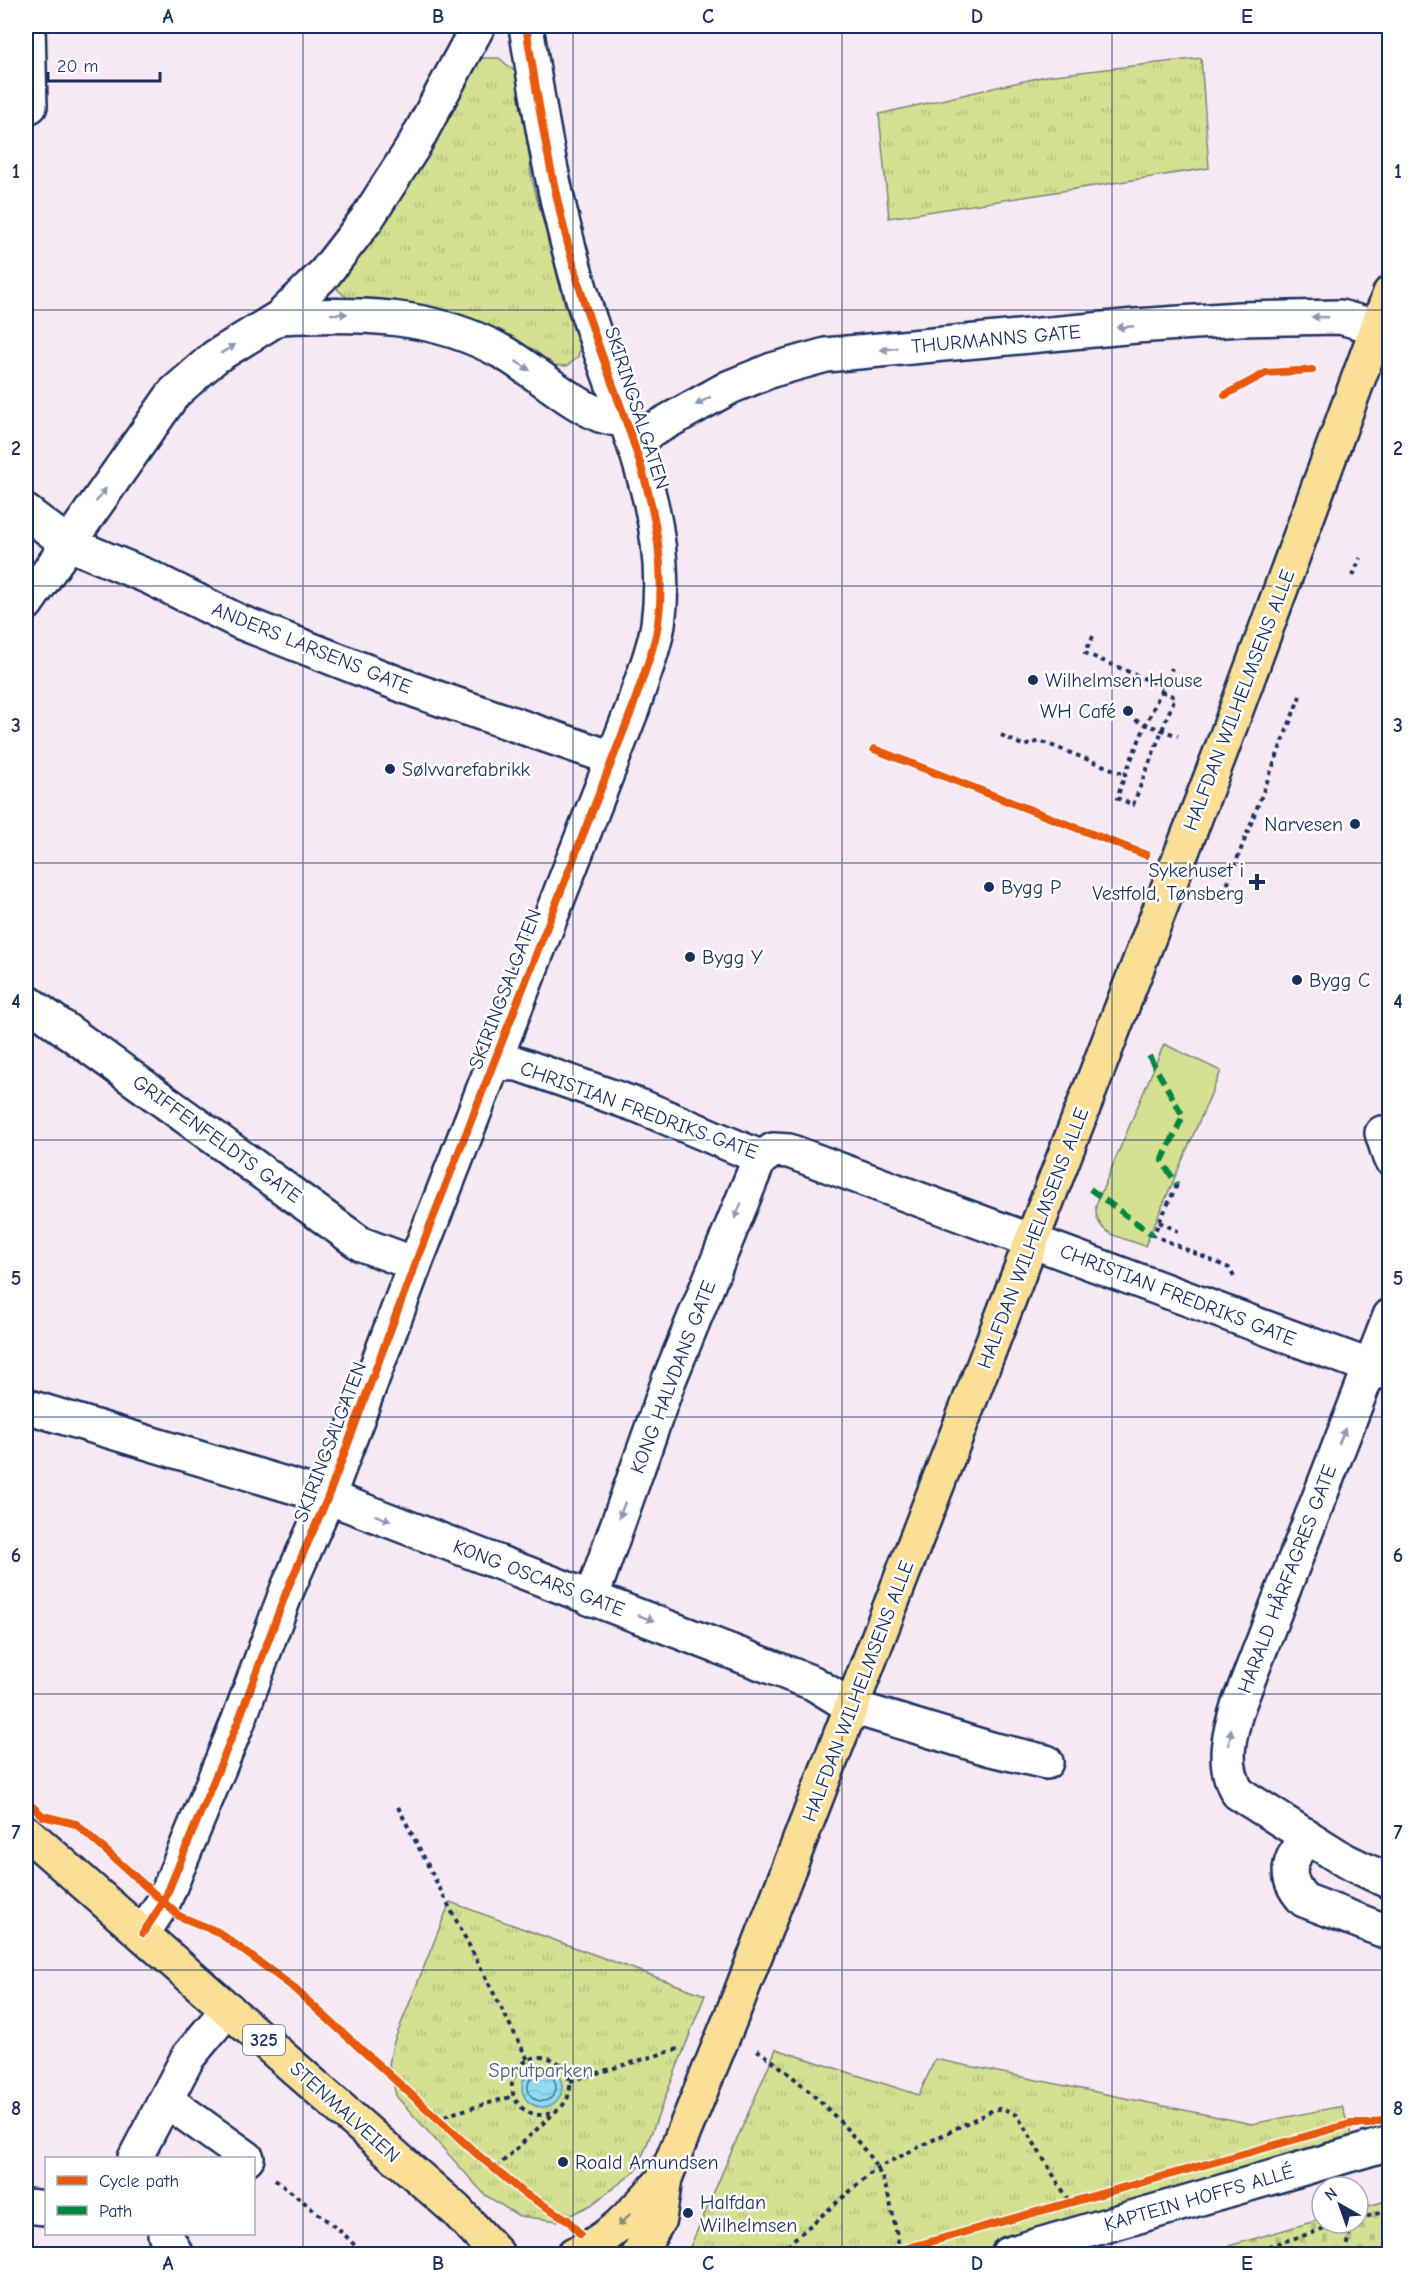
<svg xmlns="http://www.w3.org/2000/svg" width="1415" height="2280" font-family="'Comic Neue',sans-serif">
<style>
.grass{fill:#d5e093;stroke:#788878;stroke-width:1.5}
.cemetery{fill:url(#cemetery-stones);stroke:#788878;stroke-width:1.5}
.park{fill:url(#park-tufts);stroke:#788878;stroke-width:1.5}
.water{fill:url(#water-waves);stroke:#6296b7;stroke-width:1.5}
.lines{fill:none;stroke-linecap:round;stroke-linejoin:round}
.shore{stroke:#4a7499;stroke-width:1.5}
.minor-casing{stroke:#1b2f5e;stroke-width:38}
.major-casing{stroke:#1b2f5e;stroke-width:38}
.path{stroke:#1b2f5e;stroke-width:4;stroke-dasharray:4.5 4.5;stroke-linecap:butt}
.minor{stroke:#fff;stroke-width:33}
.major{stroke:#fbdf96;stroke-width:33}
.quiet{stroke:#00873e;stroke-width:6;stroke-dasharray:12 6;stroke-linecap:butt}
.cycleway-casing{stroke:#fff;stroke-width:11}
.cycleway{stroke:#e8590c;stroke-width:8}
.oneway{fill:#8d97ae}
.oneway2{fill:#8b877a}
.grid{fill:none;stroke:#1b2f5e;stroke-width:1.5;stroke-opacity:0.55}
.poi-dot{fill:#1b2f5e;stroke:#fff;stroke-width:2}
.labels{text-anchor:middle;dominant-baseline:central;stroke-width:5;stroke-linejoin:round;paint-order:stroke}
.shield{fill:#fff;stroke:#5f6d8e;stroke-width:1.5}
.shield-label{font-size:18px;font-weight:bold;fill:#1b2f5e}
.street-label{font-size:20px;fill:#1b2f5e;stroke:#fff}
.poi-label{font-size:20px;fill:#1b2f5e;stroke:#fff;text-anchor:start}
.park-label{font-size:20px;fill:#4a5b6b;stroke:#fff}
.neatline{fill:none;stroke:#1b2f5e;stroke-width:2}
.grid-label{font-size:20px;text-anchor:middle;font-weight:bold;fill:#1b2f5e}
</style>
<defs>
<pattern id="cemetery-stones" width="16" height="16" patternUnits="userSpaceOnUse" patternTransform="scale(1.5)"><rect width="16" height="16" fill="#d5e093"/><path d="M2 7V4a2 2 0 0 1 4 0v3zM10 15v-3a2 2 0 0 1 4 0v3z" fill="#b6c081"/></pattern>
<pattern id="park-tufts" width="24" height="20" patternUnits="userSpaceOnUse" patternTransform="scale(1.5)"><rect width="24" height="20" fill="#d5e093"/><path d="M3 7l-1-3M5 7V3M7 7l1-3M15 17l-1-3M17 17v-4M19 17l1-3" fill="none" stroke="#b6c081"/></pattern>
<pattern id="water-waves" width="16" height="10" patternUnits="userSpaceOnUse" patternTransform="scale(1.5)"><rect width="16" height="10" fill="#91dbf2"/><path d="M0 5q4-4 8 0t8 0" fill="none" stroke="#7cbcd2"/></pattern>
</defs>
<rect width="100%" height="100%" fill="#f6e9f4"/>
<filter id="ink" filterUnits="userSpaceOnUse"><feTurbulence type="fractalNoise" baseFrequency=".0167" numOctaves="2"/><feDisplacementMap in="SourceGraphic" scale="12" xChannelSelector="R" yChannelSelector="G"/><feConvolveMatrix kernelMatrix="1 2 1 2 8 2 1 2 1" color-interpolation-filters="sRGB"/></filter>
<g filter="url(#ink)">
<!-- grass -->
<path class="grass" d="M1164,1044l57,27 -76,175c-24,-9 -51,-10 -49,-41z"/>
<!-- cemetery -->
<polygon class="cemetery" points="1389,2200 1389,2254 1201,2254 1322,2219 1322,2223 1358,2223 1358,2209"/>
<!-- park -->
<g class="park">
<polygon points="483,58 499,58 519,75 532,179 565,306 580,346 578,357 567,366 550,365 445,312 387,301 351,301 338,290 336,280 471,66"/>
<polygon points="1201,58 1209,168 889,218 879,114 1046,76"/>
<polygon points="450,1902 705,1995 637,2170 591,2205 558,2221 519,2216 485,2195 396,2096 389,2064 393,2044"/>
<polygon points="776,2049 919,2095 935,2059 1252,2124 1342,2106 1356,2150 994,2254 687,2254"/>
</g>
<!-- water -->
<circle class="water" cx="542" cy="2087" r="20"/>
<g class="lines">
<!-- shore -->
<circle class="shore" cx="542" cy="2087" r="14"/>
<defs>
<g id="minor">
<polyline points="28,26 30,106"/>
<path d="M280,317c78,-4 154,-4 224,36 31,18 63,48 96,62 9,3 19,4 27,6"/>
<polyline points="634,440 730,387 772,370 826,355 1136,326 1239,319 1340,317 1377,327"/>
<polyline points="26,512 67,543 149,577 240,622 417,691 612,758"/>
<polyline points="26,604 174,393 215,357 280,317 325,273 366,220 413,147 478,26"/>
<polyline points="26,1001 361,1244 415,1264"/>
<polyline points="494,1063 518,1064 642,1107 762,1158"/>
<polyline points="1382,1133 1390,1158"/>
<path d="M1390,1316l-152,390c-9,29 -17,59 0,87l108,68 44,21"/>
<polyline points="26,1406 328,1497 813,1683 852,1707 991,1749 1046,1762"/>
<polyline points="591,1599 669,1380 759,1160 773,1150 789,1151 1390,1374"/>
<path d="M1306,1835c-16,26 -25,40 -2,65l86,33"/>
<path d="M143,1933l21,-32 74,-179 49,-132 41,-93 87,-233 218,-557c8,-27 21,-55 25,-83 16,-113 -41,-214 -73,-319 -29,-94 -44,-183 -59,-279"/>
<polyline points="166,2100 247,2158"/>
<polyline points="135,2158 188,2057 228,2009"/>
<polyline points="26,2206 46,2208"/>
<polyline points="165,2234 176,2254"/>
<polyline points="1008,2254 1390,2143"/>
</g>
<g id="major">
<polyline points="26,1832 456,2210 497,2254"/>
<path d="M574,2254c38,-14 64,-48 91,-76"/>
<polyline points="639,2254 659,2219 665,2178 738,2000 1221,751 1390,293"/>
</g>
</defs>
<!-- minor casing -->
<use href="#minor" class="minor-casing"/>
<!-- major casing -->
<use href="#major" class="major-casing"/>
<!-- path -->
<g class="path">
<polyline points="1353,576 1360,558"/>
<path d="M1093,636l-8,17 79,34 -3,4c-16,36 -32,70 -44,107l16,7 42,-108 -14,-6"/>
<polyline points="1164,687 1172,668"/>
<polyline points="1135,720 1178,736"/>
<polyline points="1001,735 1024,746 1040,741 1125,774"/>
<polyline points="1221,901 1300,696"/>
<polyline points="1177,1185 1153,1235 1229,1268 1234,1277"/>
<polyline points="1159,1222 1178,1231"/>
<polyline points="398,1807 528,2060"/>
<path d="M757,2050c35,22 114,94 127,133 8,21 11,45 16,68"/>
<circle cx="541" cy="2086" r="29"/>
<polyline points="570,2081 678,2049"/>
<polyline points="436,2118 514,2096"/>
<polyline points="496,2168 553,2114"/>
<polyline points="275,2179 345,2235 363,2254"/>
<polyline points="1358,2219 1390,2210"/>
<polyline points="783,2254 792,2241 877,2168 995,2109 1004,2109 1017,2115 1069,2201"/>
<polyline points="1242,2254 1345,2223"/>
<polyline points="1347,2254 1350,2223"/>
</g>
<!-- minor -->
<use href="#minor" class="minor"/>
<!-- major -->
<use href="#major" class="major"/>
<!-- quiet -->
<g class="quiet">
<polyline points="1149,1056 1183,1116 1162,1161 1177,1185"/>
<polyline points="1090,1189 1153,1235"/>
</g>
<defs>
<g id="cycleway">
<polyline points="1225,395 1266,373 1312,370"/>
<polyline points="874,749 1146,855"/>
<polyline points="26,1801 43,1816 76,1824 179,1916 218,1932 289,1984 478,2155 522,2192 568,2220 580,2234"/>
<path d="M143,1933l21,-32 74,-179 49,-132 41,-93 87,-233 218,-557c8,-27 21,-55 25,-83 16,-113 -41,-214 -73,-319 -29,-94 -44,-183 -59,-279"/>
<polyline points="887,2254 1350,2124 1369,2124 1390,2118"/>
</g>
</defs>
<!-- cycleway casing -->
<use href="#cycleway" class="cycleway-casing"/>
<!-- cycleway -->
<use href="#cycleway" class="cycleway"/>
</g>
<!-- one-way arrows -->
<defs><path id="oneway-solid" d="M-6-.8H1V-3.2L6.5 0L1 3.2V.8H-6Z" transform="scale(1.5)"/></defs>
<g class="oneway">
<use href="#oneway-solid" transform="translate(339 314) rotate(-1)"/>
<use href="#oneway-solid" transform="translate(1320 317) rotate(-178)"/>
<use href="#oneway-solid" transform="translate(1125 327) rotate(175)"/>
<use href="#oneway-solid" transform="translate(228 349) rotate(-31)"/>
<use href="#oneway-solid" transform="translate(889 349) rotate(174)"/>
<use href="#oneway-solid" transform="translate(523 366) rotate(33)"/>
<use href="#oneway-solid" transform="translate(703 401) rotate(151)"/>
<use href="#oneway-solid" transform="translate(101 495) rotate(-54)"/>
<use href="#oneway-solid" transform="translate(738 1211) rotate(112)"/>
<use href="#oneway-solid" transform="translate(1342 1436) rotate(-69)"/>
<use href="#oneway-solid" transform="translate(622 1510) rotate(110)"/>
<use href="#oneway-solid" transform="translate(383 1518) rotate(21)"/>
<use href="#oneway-solid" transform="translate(646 1618) rotate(21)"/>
<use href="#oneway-solid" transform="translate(1230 1737) rotate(-82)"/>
</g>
<use class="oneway2" href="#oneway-solid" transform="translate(624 2220) rotate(136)"/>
</g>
<!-- grid -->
<path class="grid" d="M303,26v2228M573,26v2228M842,26v2228M1112,26v2228M26,310h1364M26,586h1364M26,863h1364M26,1140h1364M26,1417h1364M26,1694h1364M26,1970h1364"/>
<!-- markers -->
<g class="poi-dot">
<circle cx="1033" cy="680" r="6"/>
<circle cx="1128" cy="711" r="6"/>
<circle cx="390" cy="769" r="6"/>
<circle cx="1355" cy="824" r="6"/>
<path d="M1254 873h6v6h6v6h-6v6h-6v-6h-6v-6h6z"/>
<circle cx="989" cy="887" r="6"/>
<circle cx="690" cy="957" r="6"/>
<circle cx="1297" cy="980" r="6"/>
<circle cx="563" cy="2162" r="6"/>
<circle cx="688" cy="2213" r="6"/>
</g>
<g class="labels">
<!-- shield labels -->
<rect class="shield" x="243" y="2025" width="42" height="30" rx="4.5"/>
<g class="shield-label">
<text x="264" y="2040">325</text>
</g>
<!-- street labels -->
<g class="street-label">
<text transform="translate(996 339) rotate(-5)">THURMANNS GATE</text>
<text transform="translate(637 408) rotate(72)">SKIRINGSALGATEN</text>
<text transform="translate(312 648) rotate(22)">ANDERS LARSENS GATE</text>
<text transform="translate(1239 700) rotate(-69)">HALFDAN WILHELMSENS ALLE</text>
<text transform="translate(505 989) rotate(-69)">SKIRINGSALGATEN</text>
<text transform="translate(639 1110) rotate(20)">CHRISTIAN FREDRIKS GATE</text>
<text transform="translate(217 1139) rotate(36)">GRIFFENFELDTS GATE</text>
<text transform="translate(1033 1238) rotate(-69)">HALFDAN WILHELMSENS ALLE</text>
<text transform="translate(1178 1295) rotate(21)">CHRISTIAN FREDRIKS GATE</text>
<text transform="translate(673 1377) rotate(-69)">KONG HALVDANS GATE</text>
<text transform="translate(330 1442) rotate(-69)">SKIRINGSALGATEN</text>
<text transform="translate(539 1578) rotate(21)">KONG OSCARS GATE</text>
<text transform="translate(1287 1579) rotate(-69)">HARALD HÅRFAGRES GATE</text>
<text transform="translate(858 1691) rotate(-69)">HALFDAN WILHELMSENS ALLE</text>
<text transform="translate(345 2112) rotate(42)">STENMALVEIEN</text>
<text transform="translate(1199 2198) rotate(-16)">KAPTEIN HOFFS ALLÉ</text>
</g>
<!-- poi labels -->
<g class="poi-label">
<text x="1045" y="680">Wilhelmsen House</text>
<text x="1116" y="711" text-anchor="end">WH Café</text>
<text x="402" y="769">Sølvvarefabrikk</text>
<text x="1343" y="824" text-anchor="end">Narvesen</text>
<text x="1244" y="870" text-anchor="end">Sykehuset i<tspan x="1244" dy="23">Vestfold, Tønsberg</tspan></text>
<text x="1001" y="887">Bygg P</text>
<text x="702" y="957">Bygg Y</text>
<text x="1309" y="980">Bygg C</text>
<text x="575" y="2162">Roald Amundsen</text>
<text x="700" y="2202">Halfdan<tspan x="700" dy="23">Wilhelmsen</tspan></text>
</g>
<!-- park labels -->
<g class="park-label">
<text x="541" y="2070">Sprutparken</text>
</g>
</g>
<!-- margin -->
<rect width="1415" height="2280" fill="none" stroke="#fff" stroke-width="66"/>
<!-- legend -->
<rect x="45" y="2157" width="210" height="78" fill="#ffffff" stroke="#a4acbf" stroke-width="1.5"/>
<rect x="57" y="2176" width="30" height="9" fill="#e8590c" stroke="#a4acbf" stroke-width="1.5"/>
<text x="99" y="2187" font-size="18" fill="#1b2f5e">Cycle path</text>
<rect x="57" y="2206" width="30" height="9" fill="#00873e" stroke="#a4acbf" stroke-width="1.5"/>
<text x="99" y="2217" font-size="18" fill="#1b2f5e">Path</text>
<!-- north arrow -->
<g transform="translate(1340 2205) rotate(320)"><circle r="28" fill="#ffffff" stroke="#a4acbf" stroke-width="1.5"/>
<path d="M0-4.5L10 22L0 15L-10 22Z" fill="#1b2f5e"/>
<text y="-9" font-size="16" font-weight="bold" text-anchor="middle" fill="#1b2f5e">N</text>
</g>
<!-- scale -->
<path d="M48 72v9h112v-9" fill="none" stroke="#1b2f5e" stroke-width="3"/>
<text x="57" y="72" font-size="18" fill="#1b2f5e" stroke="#ffffff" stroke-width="4.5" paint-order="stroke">20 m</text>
<rect x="33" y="33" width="1349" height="2214" class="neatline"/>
<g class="grid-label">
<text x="168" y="23">A</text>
<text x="438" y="23">B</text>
<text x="708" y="23">C</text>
<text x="977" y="23">D</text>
<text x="1247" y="23">E</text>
<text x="16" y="178">1</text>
<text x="1398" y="178">1</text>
<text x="16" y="455">2</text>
<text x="1398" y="455">2</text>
<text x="16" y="732">3</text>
<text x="1398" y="732">3</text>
<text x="16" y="1008">4</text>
<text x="1398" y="1008">4</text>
<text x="16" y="1285">5</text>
<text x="1398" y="1285">5</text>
<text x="16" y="1562">6</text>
<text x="1398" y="1562">6</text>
<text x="16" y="1839">7</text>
<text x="1398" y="1839">7</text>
<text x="16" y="2115">8</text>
<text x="1398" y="2115">8</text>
<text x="168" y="2270">A</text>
<text x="438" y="2270">B</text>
<text x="708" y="2270">C</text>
<text x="977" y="2270">D</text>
<text x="1247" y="2270">E</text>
</g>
</svg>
